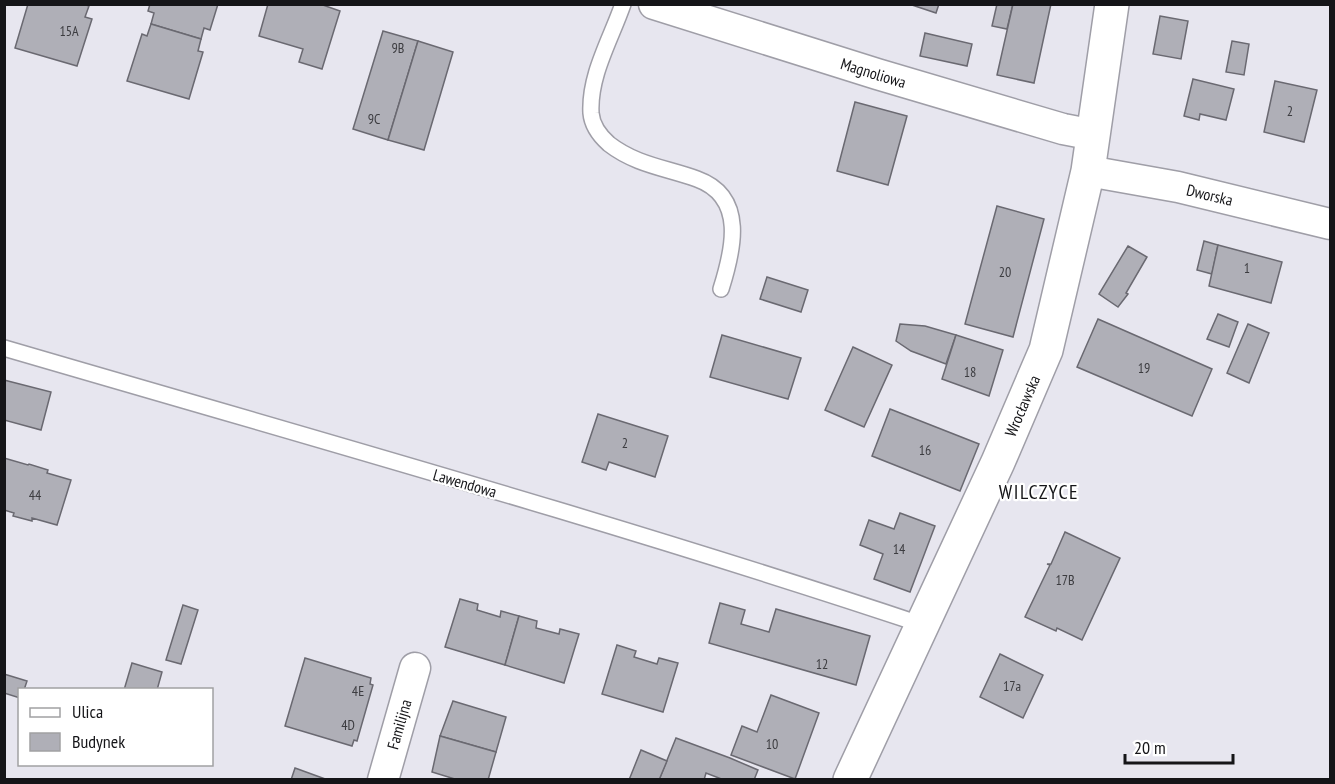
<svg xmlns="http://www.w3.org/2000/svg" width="1335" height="784" font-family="'PT Sans Narrow',sans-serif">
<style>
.building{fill:#afafb7;stroke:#6a6971;stroke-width:1.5}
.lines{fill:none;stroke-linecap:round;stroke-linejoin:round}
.service-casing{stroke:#9f9ea7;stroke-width:18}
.minor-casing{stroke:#9f9ea7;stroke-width:33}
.tertiary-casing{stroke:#9f9ea7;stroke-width:36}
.service{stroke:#fff;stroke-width:15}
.minor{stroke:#fff;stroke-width:30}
.tertiary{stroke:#fff;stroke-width:33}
.labels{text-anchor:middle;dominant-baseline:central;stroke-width:4.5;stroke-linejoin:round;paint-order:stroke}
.number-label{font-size:14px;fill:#3c3c40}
.street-label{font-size:16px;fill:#151518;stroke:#fff}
.quarter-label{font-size:20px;letter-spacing:1.5px;fill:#151518;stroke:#fff}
</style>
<rect width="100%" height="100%" fill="#e7e6ef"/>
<!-- building -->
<g class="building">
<polygon points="28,4 83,4 89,6 85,17 92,19 77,66 15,48"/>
<polygon points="150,4 218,4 210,30 204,28 201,39 151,24 154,13 148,11"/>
<polygon points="268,4 320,4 340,11 322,69 299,62 303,49 259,36"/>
<polygon points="909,4 939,4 936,13"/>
<polygon points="997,4 1013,4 1007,29 992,26"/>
<polygon points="1013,4 1051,4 1034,83 997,75"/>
<polygon points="1160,16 1188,21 1181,59 1153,54"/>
<polygon points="151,24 201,39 198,51 203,52 189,99 127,81 142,34 147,36"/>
<polygon points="383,31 418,41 388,140 353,129"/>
<polygon points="925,33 972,44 967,66 920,56"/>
<polygon points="418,41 453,52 424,150 388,140"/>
<polygon points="1232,41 1249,44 1244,75 1226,72"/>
<polygon points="1193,79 1234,89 1226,120 1200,114 1199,120 1184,116"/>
<polygon points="1275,81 1317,90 1304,142 1264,132"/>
<polygon points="855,102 907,116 888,185 837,171"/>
<polygon points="997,206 1044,219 1013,337 965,324"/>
<polygon points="1204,241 1218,245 1212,274 1197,270"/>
<polygon points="1218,245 1282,262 1271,303 1209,286"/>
<polygon points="1128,246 1147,257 1126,293 1128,294 1118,307 1099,294"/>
<polygon points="767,277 808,290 801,312 760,299"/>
<polygon points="1218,314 1238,322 1229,347 1207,339"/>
<polygon points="1098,319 1212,369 1192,416 1077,367"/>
<polygon points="900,324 925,326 956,335 946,364 911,351 896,341"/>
<polygon points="1248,324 1269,333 1249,383 1227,373"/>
<polygon points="722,335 801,358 788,399 710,377"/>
<polygon points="956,335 1003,350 989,396 942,379"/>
<polygon points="853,347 892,365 864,427 825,410"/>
<polygon points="4,380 51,392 41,430 4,420"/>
<polygon points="890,409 979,444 960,491 872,456"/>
<polygon points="598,414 668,436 655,477 609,462 606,470 582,462"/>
<polygon points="4,458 28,465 29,464 48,470 47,473 71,480 57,525 32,518 32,521 13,516 14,513 4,510"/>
<polygon points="900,513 935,526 910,592 874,579 883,554 860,545 869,520 894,529"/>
<polygon points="1065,532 1120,558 1082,640 1057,628 1056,631 1025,617 1050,565 1047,564 1051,564"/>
<polygon points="460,599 478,604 477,610 500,617 501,611 519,616 505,665 445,647"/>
<polygon points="720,603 745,610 741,624 769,632 776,609 870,636 856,685 709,643"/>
<polygon points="183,605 198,610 181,664 166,660"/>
<polygon points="519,616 537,621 536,628 559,634 560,629 579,634 564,683 505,665"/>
<polygon points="617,645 636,651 634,657 657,664 659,658 678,663 663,712 602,694"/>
<polygon points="1000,654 1043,675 1023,718 980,697"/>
<polygon points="305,658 371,678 370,684 373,685 357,741 354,740 352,746 285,726"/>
<polygon points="132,663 162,672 157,690 124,690"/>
<polygon points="4,674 27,681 24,690 20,690 20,698 4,693"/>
<polygon points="771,695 819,713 795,779 731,755 742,726 757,732"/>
<polygon points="453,701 506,717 496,752 440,736"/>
<polygon points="440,736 496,752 488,780 458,780 432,772"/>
<polygon points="676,738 730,758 758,770 754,780 724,780 706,773 704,780 659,780"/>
<polygon points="641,750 667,761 659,780 629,780"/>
<polygon points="295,768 328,780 291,780"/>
</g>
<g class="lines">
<defs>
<g id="service">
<path d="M623,4c-12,35 -34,71 -32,109 1,12 9,23 18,31 27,21 58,24 88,35 50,18 36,72 24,110"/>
<path d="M4,348c308,90 616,176 919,277"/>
</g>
<g id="minor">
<path id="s1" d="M654,4l223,70 186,55 31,6"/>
<path id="s2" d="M1088,171l90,16 152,37"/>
<path id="s3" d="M383,780l32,-112"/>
</g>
<g id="tertiary">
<path id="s4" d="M850,780l148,-318 48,-112 42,-179 24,-167"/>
</g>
</defs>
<!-- service casing -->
<use href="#service" class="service-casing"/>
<!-- minor casing -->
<use href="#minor" class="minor-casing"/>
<!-- tertiary casing -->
<use href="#tertiary" class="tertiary-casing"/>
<!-- service -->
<use href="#service" class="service"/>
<!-- minor -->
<use href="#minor" class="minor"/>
<!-- tertiary -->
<use href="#tertiary" class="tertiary"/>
</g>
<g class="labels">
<!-- number labels -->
<g class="number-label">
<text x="69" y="31">15A</text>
<text x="398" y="48">9B</text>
<text x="1290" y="111">2</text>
<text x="374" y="119">9C</text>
<text x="1247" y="268">1</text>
<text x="1005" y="272">20</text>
<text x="1144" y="368">19</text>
<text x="970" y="372">18</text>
<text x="625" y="443">2</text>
<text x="925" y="450">16</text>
<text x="35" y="495">44</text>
<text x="899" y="549">14</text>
<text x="1065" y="580">17B</text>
<text x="822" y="664">12</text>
<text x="1012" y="686">17a</text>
<text x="358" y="691">4E</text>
<text x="348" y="725">4D</text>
<text x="772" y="744">10</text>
</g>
<!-- street labels -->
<g class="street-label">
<text stroke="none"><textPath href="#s1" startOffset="230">Magnoliowa</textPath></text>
<text stroke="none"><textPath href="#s2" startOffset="124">Dworska</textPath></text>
<text stroke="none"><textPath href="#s4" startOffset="412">Wrocławska</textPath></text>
<text transform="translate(465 483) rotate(16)">Lawendowa</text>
<text stroke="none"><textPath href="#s3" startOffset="58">Familijna</textPath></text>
</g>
<!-- quarter labels -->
<g class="quarter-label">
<text x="1039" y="492">WILCZYCE</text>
</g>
</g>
<!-- border -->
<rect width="1335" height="784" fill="none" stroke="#151518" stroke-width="12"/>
<!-- legend -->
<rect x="18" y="688" width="195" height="78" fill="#ffffff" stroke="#a1a1a3" stroke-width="1.5"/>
<rect x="30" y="708" width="30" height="9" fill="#ffffff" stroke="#a1a1a3" stroke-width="1.5"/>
<text x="72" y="718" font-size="18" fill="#151518">Ulica</text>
<rect x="30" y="733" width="30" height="18" fill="#afafb7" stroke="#a1a1a3" stroke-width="1.5"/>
<text x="72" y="748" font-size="18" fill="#151518">Budynek</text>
<!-- scale -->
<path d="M1125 754v9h108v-9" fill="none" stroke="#151518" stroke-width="3"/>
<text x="1134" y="754" font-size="18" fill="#151518" stroke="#ffffff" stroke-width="4.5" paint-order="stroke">20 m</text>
</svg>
